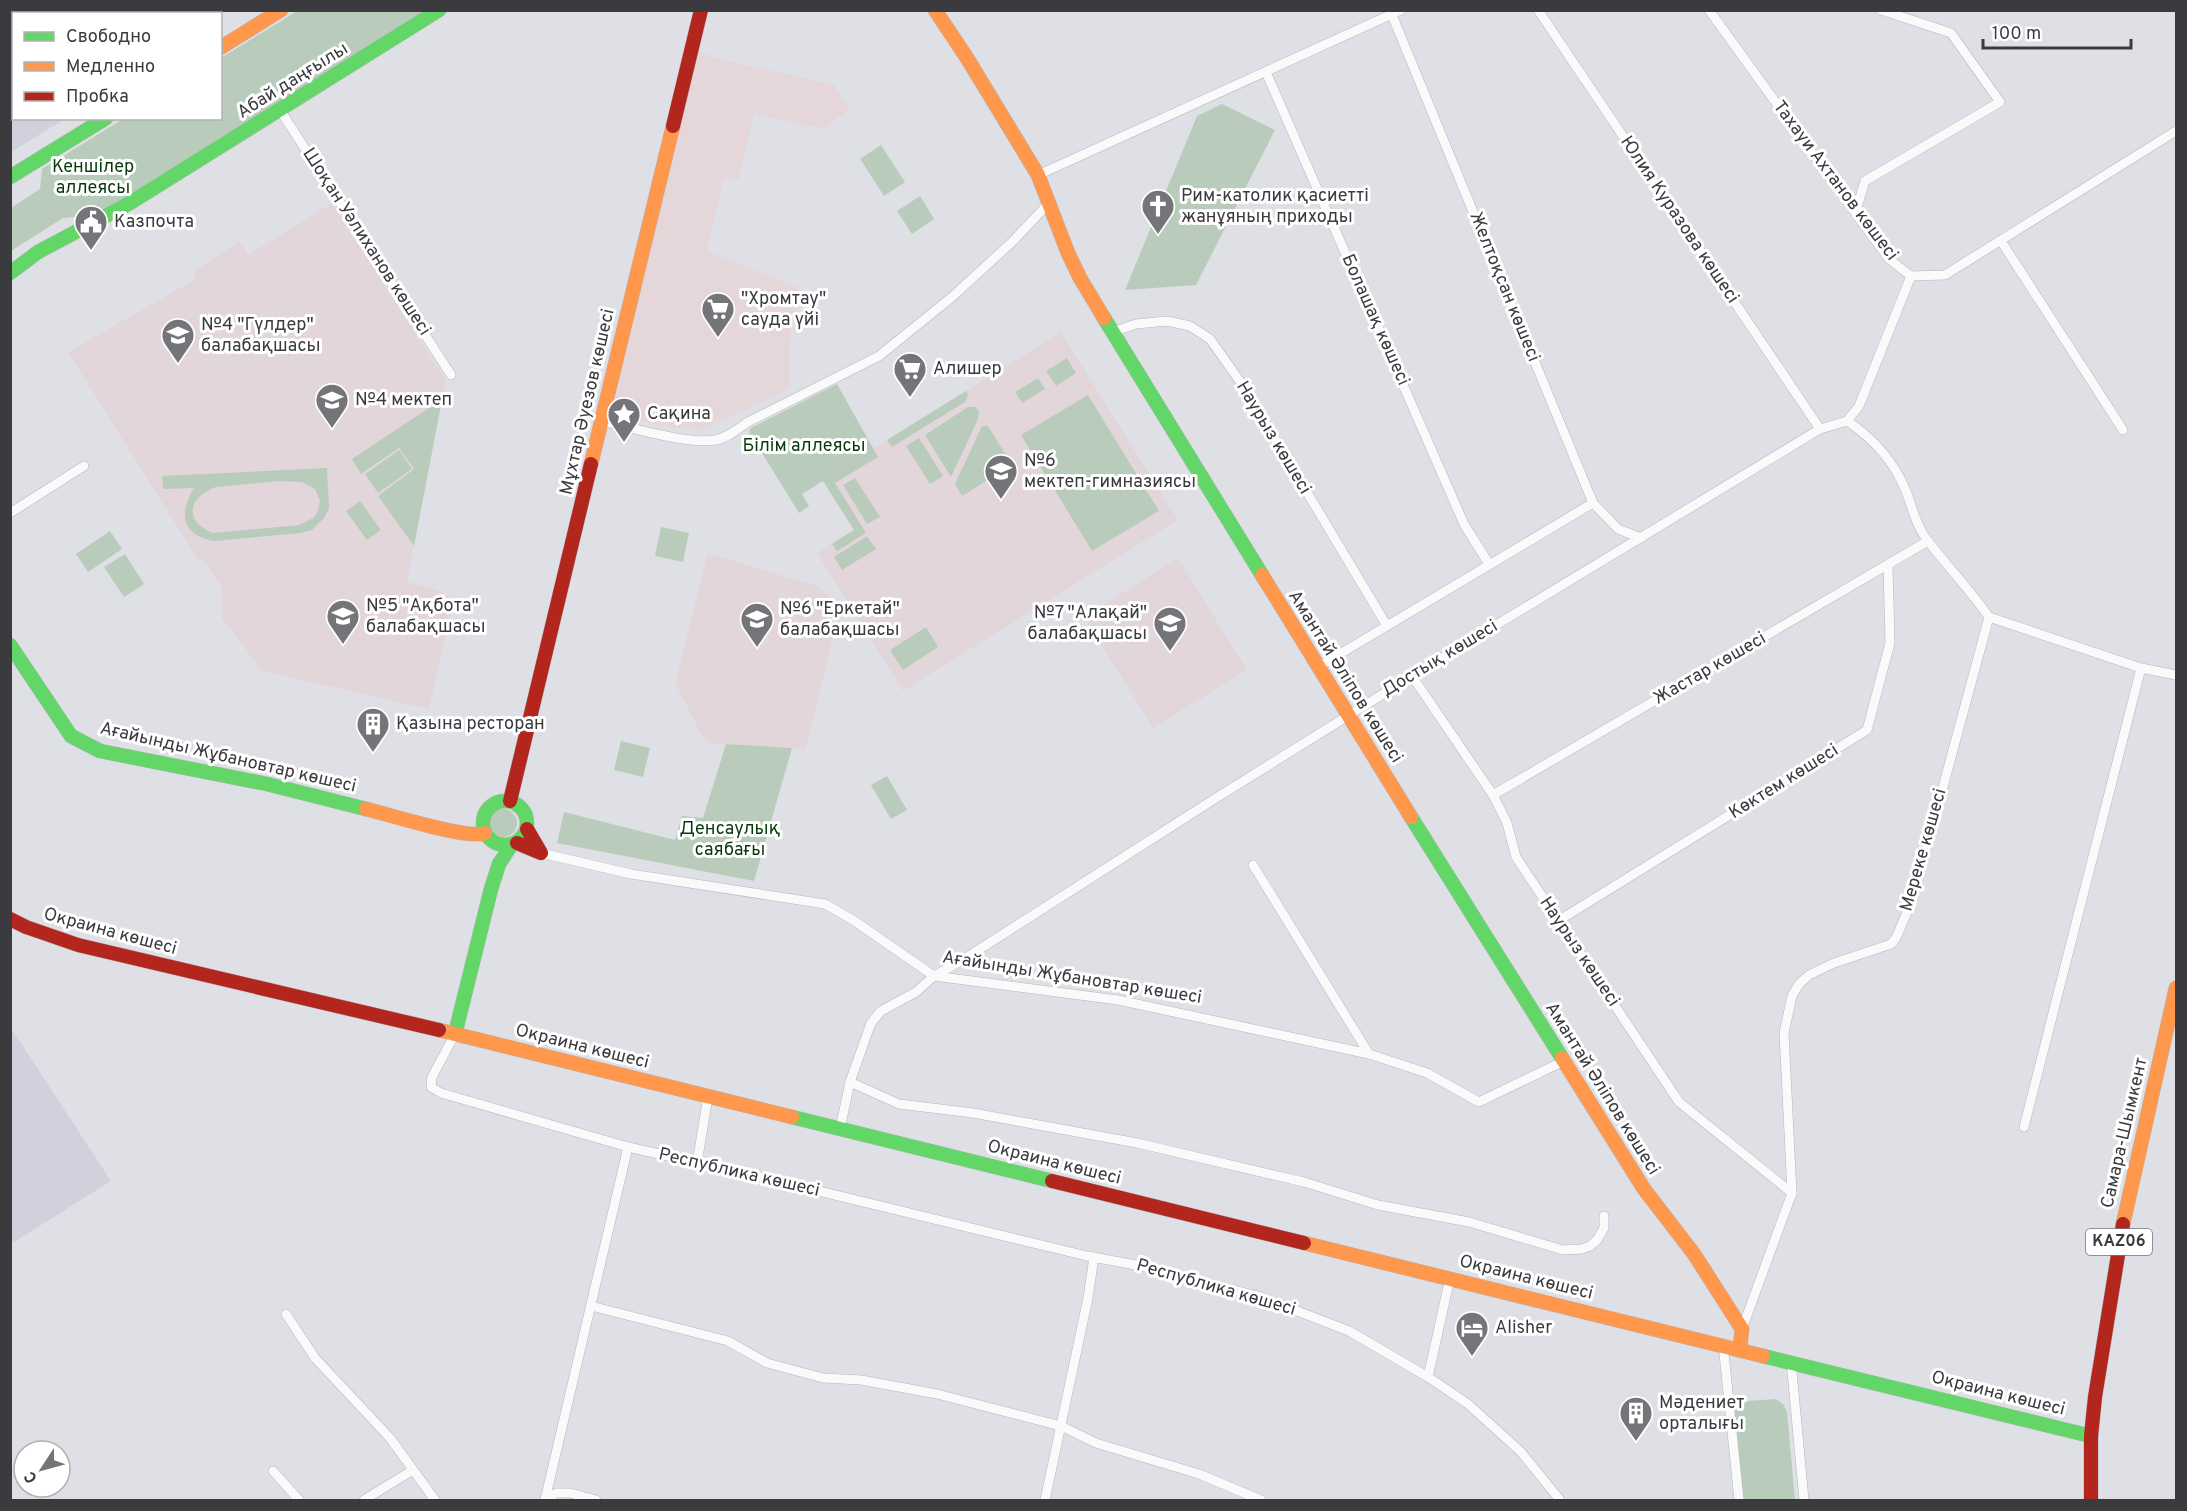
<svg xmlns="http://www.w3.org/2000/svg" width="2187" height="1511" font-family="Overpass,sans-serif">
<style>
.commercial{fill:#e4d6d9}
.built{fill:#d0d1dc}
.education{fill:#e3d6db}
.green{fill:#b9ccbb;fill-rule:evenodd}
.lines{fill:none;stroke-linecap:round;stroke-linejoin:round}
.street-casing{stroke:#b6b7bb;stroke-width:10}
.fast-casing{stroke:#b6b7bb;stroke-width:15}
.slow-casing{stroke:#b6b7bb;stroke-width:15}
.jam-casing{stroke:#b6b7bb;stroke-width:15}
.street{stroke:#fafafb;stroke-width:9}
.fast{stroke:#63d668;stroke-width:14}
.slow{stroke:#ff974d;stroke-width:14}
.jam{stroke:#b3261e;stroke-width:14}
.labels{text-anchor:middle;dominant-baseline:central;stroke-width:6;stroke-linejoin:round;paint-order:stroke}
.shield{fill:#fff;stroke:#767679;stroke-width:1.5}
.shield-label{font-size:16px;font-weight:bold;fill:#3b3b3f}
.street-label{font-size:18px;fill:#3b3b3f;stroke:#fff}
.park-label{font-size:18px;fill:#073a0b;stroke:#fff}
.poi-label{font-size:18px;fill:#3b3b3f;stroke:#fff;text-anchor:start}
</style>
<rect width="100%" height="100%" fill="#dfe0e5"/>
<!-- commercial -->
<polygon class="commercial" points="696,51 719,59 834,85 849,110 822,129 754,113 738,180 724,177 706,251 798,288 789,343 789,389 703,429 675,428 612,415"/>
<!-- built -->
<g class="built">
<polygon points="11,11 62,11 64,13 14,14 14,118 65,119 11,152"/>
<polygon points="11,1028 111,1181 11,1244 10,1244"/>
</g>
<!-- education -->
<g class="education">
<polygon points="62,11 219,11 214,14 64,14"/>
<polygon points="332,203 446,381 407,582 435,589 454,599 429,709 262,671 222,618 222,588 202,558 198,560 68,352 196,279 193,272 239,241 248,255"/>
<polygon points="1061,332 1178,520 903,691 817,553 854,530 823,480"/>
<polygon points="708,553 820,587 839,612 806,749 711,743 703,738 675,683"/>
<polygon points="1178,558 1247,670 1153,728 1084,617"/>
</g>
<!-- green -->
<g class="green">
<polygon points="297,11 425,11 98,215 63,218 11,251 11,208 40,189 42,169 123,119 220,118 221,58"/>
<polygon points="1222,104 1275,130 1196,285 1125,290 1197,116"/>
<polygon points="881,145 905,182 884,196 860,159"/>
<polygon points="920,196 934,219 912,234 897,211"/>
<polygon points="1067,358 1076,373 1056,386 1046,371"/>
<polygon points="1038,378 1045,389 1022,403 1015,392"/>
<polygon points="837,384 878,457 835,483 866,533 837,551 832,544 854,530 823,481 802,494 809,506 799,513 749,432 751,428"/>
<polygon points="966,391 968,395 965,402 892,447 887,440"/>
<polygon points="1088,395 1159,511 1092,551 1021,435"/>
<polygon points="435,404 441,405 414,546 378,496 414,469 399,448 361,474 352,459"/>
<polygon points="968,407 976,407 979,412 978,419 951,477 925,435"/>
<polygon points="982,426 988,426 1009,460 1005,469 962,496 955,484"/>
<polygon points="919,438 943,476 930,484 906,446"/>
<polygon points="399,450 412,469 378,493 365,474"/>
<path d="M327,468l2,40 -5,10 -12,12 -11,3 -87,8c-32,-6 -36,-27 -20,-53l-31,1 -1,-13zM279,481l23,1 13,7 5,12 -3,12 -4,5 -14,7 -86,8c-30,-12 -25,-36 3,-46z"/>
<polygon points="855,478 880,517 867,524 843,485"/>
<polygon points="360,501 381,530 367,540 346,511"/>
<polygon points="661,527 689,533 683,562 655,556"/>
<polygon points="110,531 122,549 88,572 76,554"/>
<polygon points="867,536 876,549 842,570 834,557"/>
<polygon points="125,554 144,584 124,597 104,567"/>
<polygon points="926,627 938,647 903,670 890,650"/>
<polygon points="621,741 650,748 643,777 614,770"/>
<polygon points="726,744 792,748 754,881 557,843 564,812 675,840 682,816 703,818"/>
<polygon points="887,776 907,810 891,819 871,785"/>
<circle cx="503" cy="823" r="14"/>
<polygon points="1776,1399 1783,1404 1787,1412 1795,1500 1741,1500 1733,1402"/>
</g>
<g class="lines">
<defs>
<g id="street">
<polyline points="1538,10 1820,429"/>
<polyline points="1709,10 1889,259 1911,276 1945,275 2176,131"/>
<polyline points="1392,15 1593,503 1618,529 1641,538"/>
<polyline points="1266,72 1464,524 1489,564"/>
<polyline points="280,110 451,375"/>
<polyline points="1038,175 1401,10"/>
<polyline points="1856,211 1865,181 2000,102 1951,33 1881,10"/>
<polyline points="2001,241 2123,430"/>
<polyline points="1113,332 1136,324 1167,321 1190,326 1210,339 1244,387 1387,626"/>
<path d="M603,421c27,6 86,24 112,19 12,-2 23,-11 33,-18l131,-66 73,-59 60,-55 37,-39"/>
<polyline points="10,513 84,466"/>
<polyline points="1989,617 2141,668 2176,675"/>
<polyline points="1318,667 1593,503"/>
<polyline points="1412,676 1493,795 1507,823 1516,857 1679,1102 1792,1193"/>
<polyline points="1493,795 1928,541"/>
<polyline points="541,853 631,874 825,904 853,920 934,976 1118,1000 1369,1054 1427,1073 1479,1102 1564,1061"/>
<polyline points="1253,865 1369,1054"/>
<polyline points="1558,921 1867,730 1890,643 1888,565"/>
<polyline points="455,1034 432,1077 431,1087 441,1093 628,1147 765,1178 1087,1256 1141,1266 1261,1297 1349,1331 1428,1377 1468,1404 1521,1452 1560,1500"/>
<polyline points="850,1082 871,1023 881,1011 916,992 934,976 961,961 1216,798 1412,676 1820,429 1847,421 1859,406 1911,276"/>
<polyline points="2024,1127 2141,668"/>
<polyline points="840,1129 850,1082 899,1104 973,1113 1137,1143 1304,1182 1378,1205 1469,1222 1563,1250 1582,1249 1590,1246 1597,1240 1604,1228 1604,1216"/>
<polyline points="697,1163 708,1097"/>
<polyline points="591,1306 728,1341 767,1363 823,1378 861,1380 937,1394 1061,1426 1096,1443 1199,1474 1261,1500"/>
<polyline points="286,1314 315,1358 390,1438 435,1500"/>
<path d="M1742,1329l50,-136 -8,-160 8,-37 7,-12 10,-9 25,-12 57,-19 5,-6 17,-40 76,-281c-19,-27 -41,-50 -61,-76 -12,-15 -15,-32 -22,-50 -12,-29 -33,-53 -59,-70"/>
<polyline points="1723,1344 1739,1500"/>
<polyline points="1791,1361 1804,1500"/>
<polyline points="1428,1377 1450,1278"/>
<polyline points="273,1471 299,1500"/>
<polyline points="364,1500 413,1470"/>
<polyline points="545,1500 628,1147"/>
<polyline points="547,1500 556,1493 570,1493 596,1500"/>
<polyline points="1045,1500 1088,1298 1094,1257"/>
</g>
<g id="fast">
<polyline points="10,177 106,118"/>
<polyline points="10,273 38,252 130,203 439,10"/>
<polyline points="1104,318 1262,575"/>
<polyline points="10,645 71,736 100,751 267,784 366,809"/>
<circle cx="505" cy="823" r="22"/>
<polyline points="1411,817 1562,1058"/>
<polyline points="455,1034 491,889 499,864 512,844"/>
<polyline points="792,1117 1052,1181"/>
<polyline points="1763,1356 2091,1436"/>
</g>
<g id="slow">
<polyline points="935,10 967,58 1038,175 1068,253 1080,278 1104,318"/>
<polyline points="220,48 281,10"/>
<polyline points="591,464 673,126"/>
<polyline points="1262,575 1411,817"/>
<path d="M366,809c22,5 102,31 119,24"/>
<polyline points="439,1030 792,1117"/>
<polyline points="1562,1058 1644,1189 1694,1254 1742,1329 1740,1348"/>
<polyline points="2123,1224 2176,988"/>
<polyline points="1304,1243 1763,1356"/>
</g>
<g id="jam">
<polyline points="673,126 701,10"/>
<polyline points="510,801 591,464"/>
<polyline points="517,843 541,853 527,829"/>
<polyline points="10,919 26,927 78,945 439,1030"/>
<polyline points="1052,1181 1304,1243"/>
<polyline points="2091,1500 2091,1436 2095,1397 2123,1224"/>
</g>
</defs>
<!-- street casing -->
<use href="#street" class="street-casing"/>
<!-- fast casing -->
<use href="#fast" class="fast-casing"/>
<!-- slow casing -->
<use href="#slow" class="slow-casing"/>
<!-- jam casing -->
<use href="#jam" class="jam-casing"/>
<!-- street -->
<use href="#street" class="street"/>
<!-- fast -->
<use href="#fast" class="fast"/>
<!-- slow -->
<use href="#slow" class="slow"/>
<!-- jam -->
<use href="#jam" class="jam"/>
</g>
<!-- icons -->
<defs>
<symbol id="church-pin" viewBox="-11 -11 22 30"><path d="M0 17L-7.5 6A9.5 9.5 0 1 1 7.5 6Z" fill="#747579" stroke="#fff"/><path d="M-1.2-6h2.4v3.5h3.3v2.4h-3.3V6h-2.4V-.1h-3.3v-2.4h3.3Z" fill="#fff"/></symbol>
<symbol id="civic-pin" viewBox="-11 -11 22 30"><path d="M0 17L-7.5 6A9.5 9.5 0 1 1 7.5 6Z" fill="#747579" stroke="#fff"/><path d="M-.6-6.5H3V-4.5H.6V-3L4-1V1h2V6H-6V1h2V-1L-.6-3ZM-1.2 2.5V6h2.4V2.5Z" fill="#fff"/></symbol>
<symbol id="supermarket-pin" viewBox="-11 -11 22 30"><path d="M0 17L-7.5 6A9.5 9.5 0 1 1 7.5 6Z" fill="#747579" stroke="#fff"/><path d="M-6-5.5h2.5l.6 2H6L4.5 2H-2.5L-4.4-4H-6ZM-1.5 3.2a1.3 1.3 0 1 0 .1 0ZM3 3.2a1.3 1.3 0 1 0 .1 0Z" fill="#fff"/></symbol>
<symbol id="school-pin" viewBox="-11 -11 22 30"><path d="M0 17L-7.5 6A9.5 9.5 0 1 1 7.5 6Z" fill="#747579" stroke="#fff"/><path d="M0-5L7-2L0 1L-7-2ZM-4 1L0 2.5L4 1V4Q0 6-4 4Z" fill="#fff"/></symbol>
<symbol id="sight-pin" viewBox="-11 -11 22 30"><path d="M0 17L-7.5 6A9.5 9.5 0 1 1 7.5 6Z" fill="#747579" stroke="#fff"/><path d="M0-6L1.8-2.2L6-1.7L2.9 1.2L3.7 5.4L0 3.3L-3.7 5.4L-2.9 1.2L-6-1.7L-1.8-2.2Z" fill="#fff"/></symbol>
<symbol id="building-pin" viewBox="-11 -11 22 30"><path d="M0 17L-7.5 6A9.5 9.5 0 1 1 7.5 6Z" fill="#747579" stroke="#fff"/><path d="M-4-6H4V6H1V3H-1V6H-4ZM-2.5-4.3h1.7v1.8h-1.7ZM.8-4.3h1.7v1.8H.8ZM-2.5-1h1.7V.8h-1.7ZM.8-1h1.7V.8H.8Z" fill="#fff"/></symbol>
<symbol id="hotel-pin" viewBox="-11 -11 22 30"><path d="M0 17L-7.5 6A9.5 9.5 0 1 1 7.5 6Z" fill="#747579" stroke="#fff"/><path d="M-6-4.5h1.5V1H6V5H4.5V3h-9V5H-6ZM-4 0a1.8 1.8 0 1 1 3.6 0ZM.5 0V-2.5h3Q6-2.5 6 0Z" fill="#fff"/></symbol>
</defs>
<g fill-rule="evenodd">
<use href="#church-pin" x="1139" y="187" width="38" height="52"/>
<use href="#civic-pin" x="72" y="203" width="38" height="52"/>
<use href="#supermarket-pin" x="699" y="290" width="38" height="52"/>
<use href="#school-pin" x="159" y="316" width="38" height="52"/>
<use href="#supermarket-pin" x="891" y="350" width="38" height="52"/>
<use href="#school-pin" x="313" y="381" width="38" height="52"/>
<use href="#sight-pin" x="605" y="395" width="38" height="52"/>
<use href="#school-pin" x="982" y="452" width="38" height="52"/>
<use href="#school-pin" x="324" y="597" width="38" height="52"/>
<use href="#school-pin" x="738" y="600" width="38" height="52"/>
<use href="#school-pin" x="1151" y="604" width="38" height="52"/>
<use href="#building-pin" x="354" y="705" width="38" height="52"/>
<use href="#hotel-pin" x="1453" y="1309" width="38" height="52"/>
<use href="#building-pin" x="1617" y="1394" width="38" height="52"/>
</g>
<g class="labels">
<!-- shield labels -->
<rect class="shield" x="2086" y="1229" width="66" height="26" rx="4.5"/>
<g class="shield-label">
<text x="2119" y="1242">KАZ06</text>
</g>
<!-- street labels -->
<g class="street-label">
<text transform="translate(293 81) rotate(-32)">Абай даңғылы</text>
<text transform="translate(1835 181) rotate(53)">Тахауи Ахтанов көшесі</text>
<text transform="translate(1679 220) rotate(56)">Юлия Куразова көшесі</text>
<text transform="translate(366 242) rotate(57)">Шоқан Уәлиханов көшесі</text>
<text transform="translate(1504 287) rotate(68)">Желтоқсан көшесі</text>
<text transform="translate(1375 320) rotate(66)">Болашақ көшесі</text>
<text transform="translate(588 402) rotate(-77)">Мұхтар Әуезов көшесі</text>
<text transform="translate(1273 438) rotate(59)">Наурыз көшесі</text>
<text transform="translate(1440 659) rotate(-31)">Достық көшесі</text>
<text transform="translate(1710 669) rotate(-30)">Жастар көшесі</text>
<text transform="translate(1345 677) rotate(58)">Амантай Әліпов көшесі</text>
<text transform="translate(228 758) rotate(13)">Ағайынды Жұбановтар көшесі</text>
<text transform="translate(1784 782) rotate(-32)">Көктем көшесі</text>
<text transform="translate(1924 850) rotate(-74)">Мереке көшесі</text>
<text transform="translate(110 932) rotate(15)">Окраина көшесі</text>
<text transform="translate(1579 952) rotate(56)">Наурыз көшесі</text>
<text transform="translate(1072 978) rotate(9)">Ағайынды Жұбановтар көшесі</text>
<text transform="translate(582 1047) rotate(14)">Окраина көшесі</text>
<text transform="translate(1602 1089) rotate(58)">Амантай Әліпов көшесі</text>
<text transform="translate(2125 1133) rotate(-77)">Самара-Шымкент</text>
<text transform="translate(1054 1163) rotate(14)">Окраина көшесі</text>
<text transform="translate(739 1173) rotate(13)">Республика көшесі</text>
<text transform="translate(1526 1278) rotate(14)">Окраина көшесі</text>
<text transform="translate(1216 1288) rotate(16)">Республика көшесі</text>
<text transform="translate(1998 1394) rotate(14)">Окраина көшесі</text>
</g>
<!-- park labels -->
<g class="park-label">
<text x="93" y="167">Кеншілер<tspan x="93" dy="21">аллеясы</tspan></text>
<text x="804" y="446">Білім аллеясы</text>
<text x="730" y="829">Денсаулық<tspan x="730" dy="21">саябағы</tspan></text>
</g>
<!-- poi labels -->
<g class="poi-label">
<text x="1181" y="196">Рим-католик қасиетті<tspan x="1181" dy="21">жанұяның приходы</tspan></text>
<text x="114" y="222">Казпочта</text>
<text x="741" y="299">"Хромтау"<tspan x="741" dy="21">сауда үйі</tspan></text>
<text x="201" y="325">№4 "Гүлдер"<tspan x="201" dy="21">балабақшасы</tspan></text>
<text x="933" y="369">Алишер</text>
<text x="355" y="400">№4 мектеп</text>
<text x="647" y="414">Сақина</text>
<text x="1024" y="461">№6<tspan x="1024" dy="21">мектеп-гимназиясы</tspan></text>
<text x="366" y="606">№5 "Ақбота"<tspan x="366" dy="21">балабақшасы</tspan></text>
<text x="780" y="609">№6 "Еркетай"<tspan x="780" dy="21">балабақшасы</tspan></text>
<text x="1147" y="613" text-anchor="end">№7 "Алақай"<tspan x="1147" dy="21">балабақшасы</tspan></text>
<text x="396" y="724">Қазына ресторан</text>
<text x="1495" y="1328">Alisher</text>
<text x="1659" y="1403">Мәдениет<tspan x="1659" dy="21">орталығы</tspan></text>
</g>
</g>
<!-- border -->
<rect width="2187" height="1511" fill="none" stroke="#3b3b3f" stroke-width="24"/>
<!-- legend -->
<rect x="12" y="12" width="210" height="108" fill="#ffffff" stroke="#b1b1b2" stroke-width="1.5"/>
<rect x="24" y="32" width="30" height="9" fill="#63d668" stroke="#b1b1b2" stroke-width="1.5"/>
<text x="66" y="42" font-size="18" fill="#3b3b3f">Свободно</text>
<rect x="24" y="62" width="30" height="9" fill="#ff974d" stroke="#b1b1b2" stroke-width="1.5"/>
<text x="66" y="72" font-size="18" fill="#3b3b3f">Медленно</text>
<rect x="24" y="92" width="30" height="9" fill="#b3261e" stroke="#b1b1b2" stroke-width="1.5"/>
<text x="66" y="102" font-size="18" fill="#3b3b3f">Пробка</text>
<!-- north arrow -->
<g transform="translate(42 1469) rotate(234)"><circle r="28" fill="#ffffff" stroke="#b1b1b2" stroke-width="1.5"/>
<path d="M0-4.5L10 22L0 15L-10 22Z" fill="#747579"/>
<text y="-9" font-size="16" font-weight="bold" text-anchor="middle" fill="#3b3b3f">С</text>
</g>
<!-- scale -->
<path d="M1983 39v9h148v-9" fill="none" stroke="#3b3b3f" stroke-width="3"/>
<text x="1992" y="39" font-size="18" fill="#3b3b3f" stroke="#ffffff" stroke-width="4.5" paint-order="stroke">100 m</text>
</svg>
